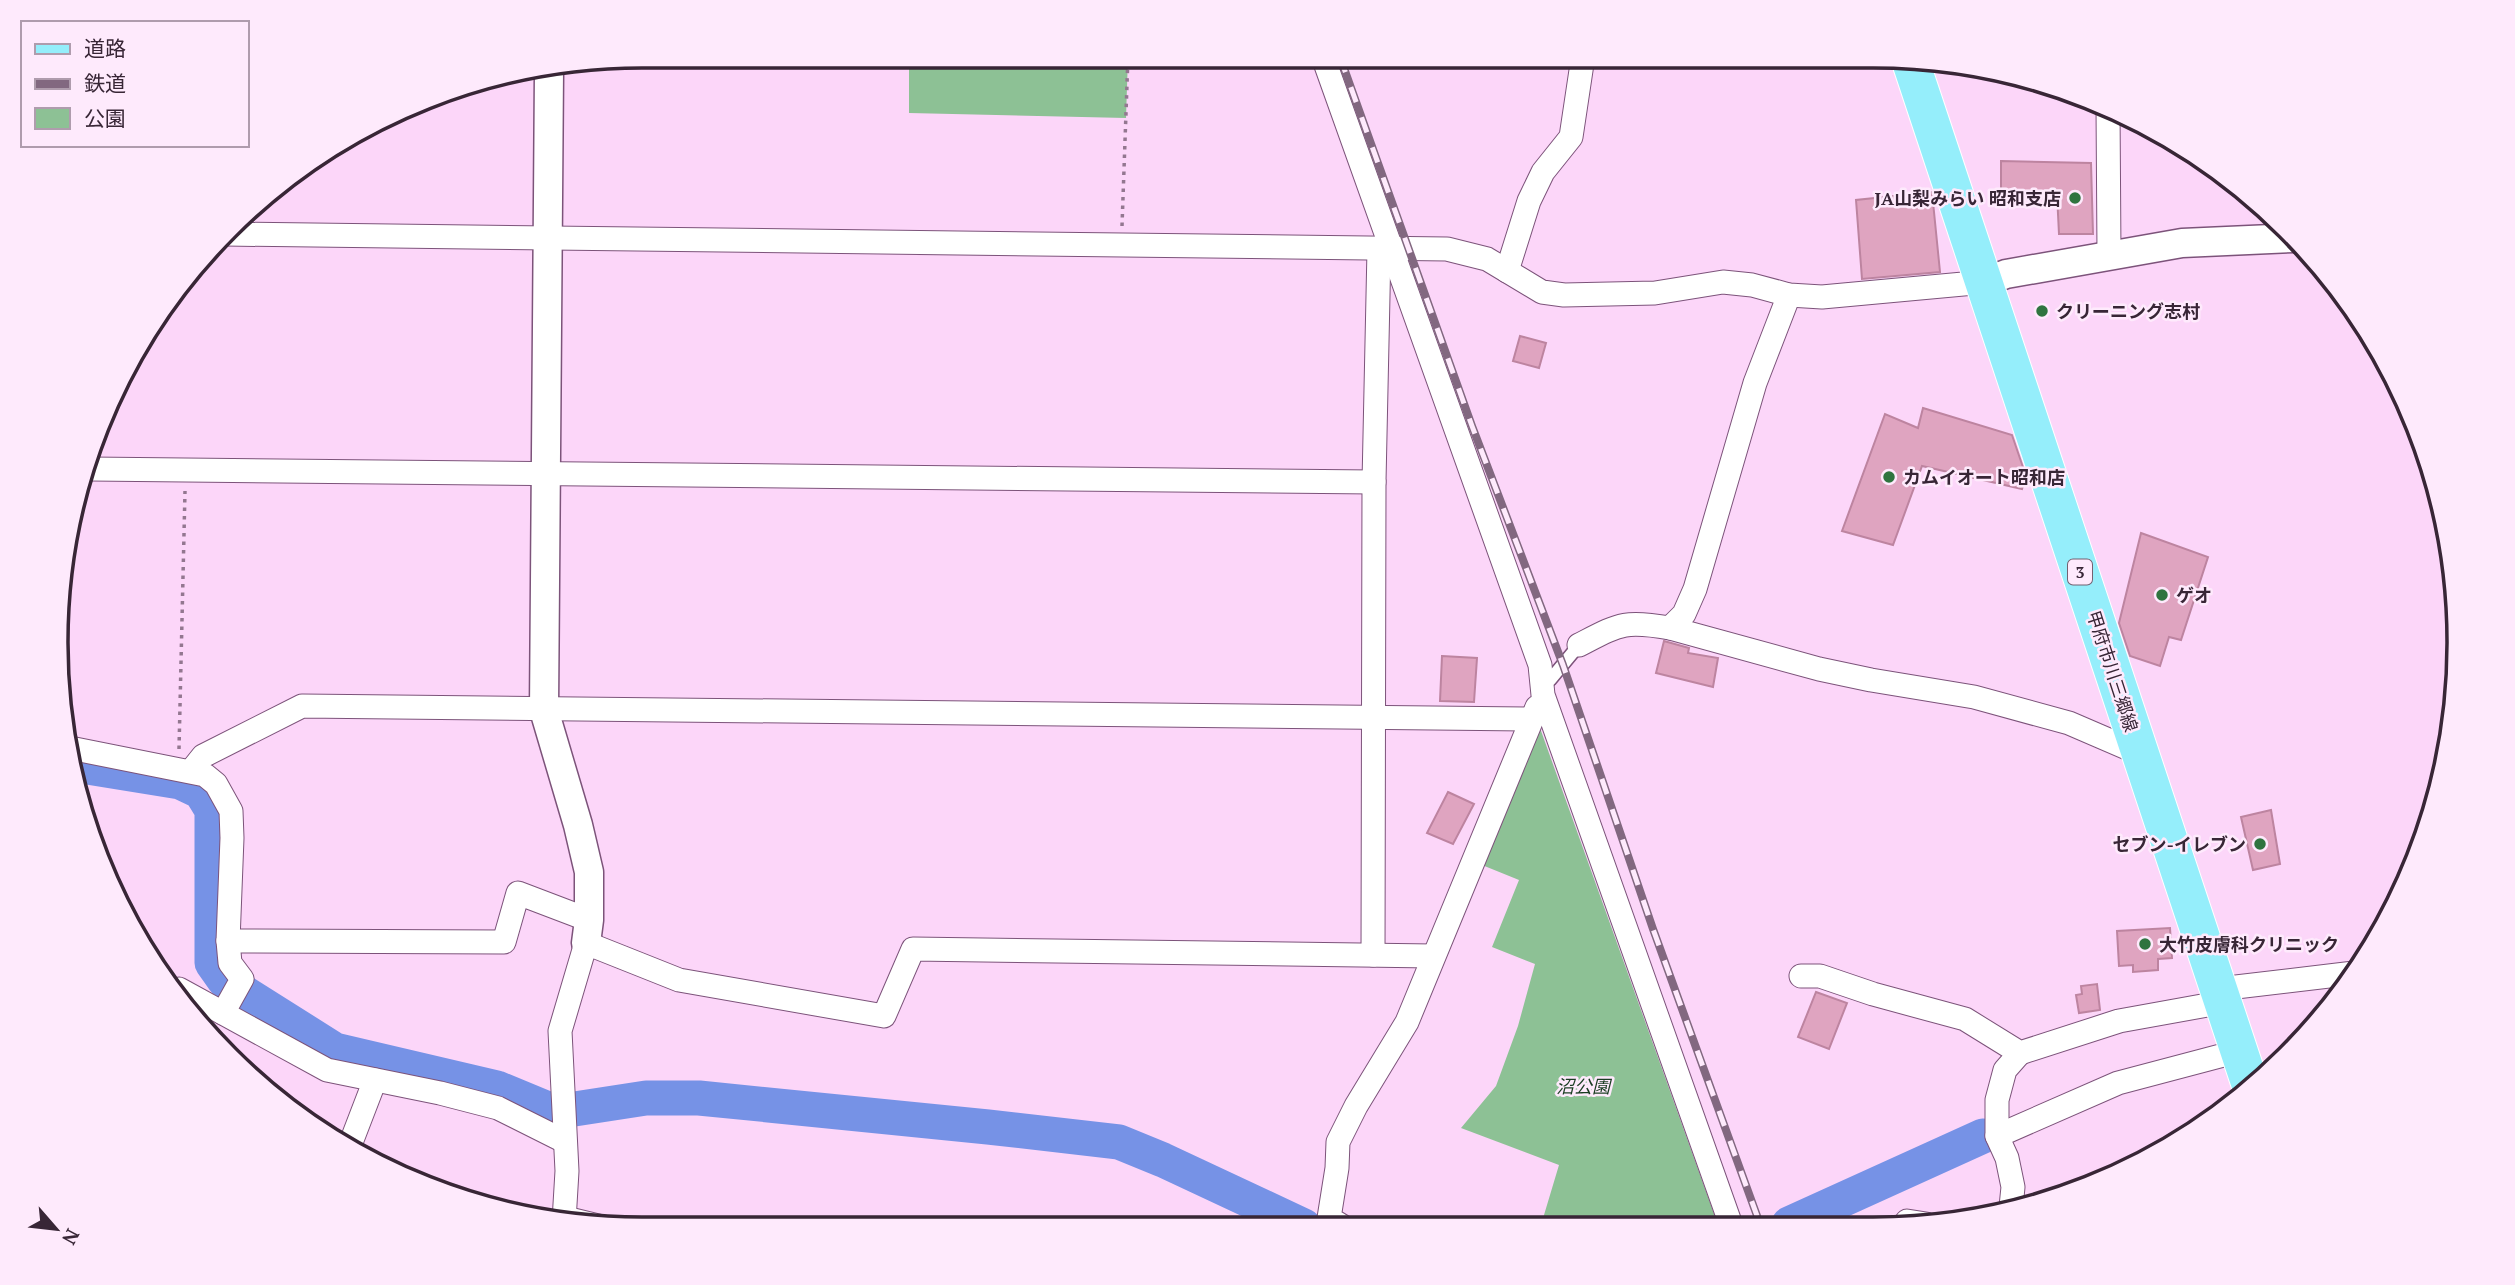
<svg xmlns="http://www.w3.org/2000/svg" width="2515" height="1285" font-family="'PT Serif','Noto Sans JP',serif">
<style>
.green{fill:#8dc195}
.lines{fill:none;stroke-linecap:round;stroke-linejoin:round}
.river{stroke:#7692e6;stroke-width:35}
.building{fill:#dfa4c0;stroke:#bd84a0;stroke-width:2}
.service-casing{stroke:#7c537a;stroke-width:15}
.minor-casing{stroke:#7c537a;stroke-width:25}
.tertiary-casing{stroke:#7c537a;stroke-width:31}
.primary-casing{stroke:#fff;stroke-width:39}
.path{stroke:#937790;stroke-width:3.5;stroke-dasharray:3.5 5;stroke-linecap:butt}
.service{stroke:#fff;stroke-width:12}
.minor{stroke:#fff;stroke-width:23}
.tertiary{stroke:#fff;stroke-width:28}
.primary{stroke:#95eefb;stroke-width:37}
.rail-casing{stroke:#826880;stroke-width:8}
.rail{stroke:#feeafc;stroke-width:5;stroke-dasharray:16;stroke-linecap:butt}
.poi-dot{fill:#2f743f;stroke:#feeafc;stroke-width:2.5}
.labels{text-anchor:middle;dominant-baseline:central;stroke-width:5;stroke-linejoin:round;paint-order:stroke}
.shield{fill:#feeafc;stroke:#736171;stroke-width:2}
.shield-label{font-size:16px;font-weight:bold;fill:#382636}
.poi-label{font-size:18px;font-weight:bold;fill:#382636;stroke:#feeafc;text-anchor:start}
.street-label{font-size:18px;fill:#382636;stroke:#feeafc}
.park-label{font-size:18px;font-style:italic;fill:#193c21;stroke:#feeafc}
.rim{fill:none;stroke:#382636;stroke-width:3.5}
</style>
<rect width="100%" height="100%" fill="#fcd6f9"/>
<!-- green -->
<g class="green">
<polygon points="909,56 1128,56 1126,118 909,113"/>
<polygon points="1540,728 1718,1225 1541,1225 1559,1165 1461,1128 1496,1086 1518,1026 1535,964 1492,947 1519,880 1482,865"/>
</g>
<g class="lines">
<!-- river -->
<g class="river">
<polyline points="75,765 180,782 201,792 212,810 212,963 224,980 335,1050 497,1088 555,1112 646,1098 699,1098 988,1127 1119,1142 1163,1160 1304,1226"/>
<polyline points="1789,1224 1983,1136"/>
</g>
</g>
<!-- building -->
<g class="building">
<polygon points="2001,161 2091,163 2093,234 2059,234 2057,194 2001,193"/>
<polygon points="1932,192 1940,272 1862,279 1856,200"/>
<polygon points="1520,336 1546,343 1539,368 1513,361"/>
<polygon points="1923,408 2012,435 2026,476 2022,489 1922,466 1893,545 1842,531 1885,414 1918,428"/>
<polygon points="2141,533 2208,557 2181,640 2169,637 2160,666 2130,656 2119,623"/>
<polygon points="1664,641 1689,648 1688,653 1718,658 1713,687 1656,673"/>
<polygon points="1442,656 1477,658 1474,702 1440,701"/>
<polygon points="1448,792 1474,804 1453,844 1427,833"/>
<polygon points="2271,810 2280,864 2253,870 2241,817"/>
<polygon points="2170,928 2172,958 2158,959 2158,970 2133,972 2133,965 2119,966 2117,931"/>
<polygon points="2097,984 2100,1010 2079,1013 2076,995 2082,994 2081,986"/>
<polygon points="1816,992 1847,1003 1829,1049 1798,1037"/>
</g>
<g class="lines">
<defs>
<polyline id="service" points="1550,680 1579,645"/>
<g id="minor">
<polyline points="1323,57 1540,665 1543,695 1731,1225"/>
<polyline points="2108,107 2109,254"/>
<polyline points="225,234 1447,249 1487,259 1542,292 1564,295 1655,293 1723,282 1752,285 1789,295 1822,297 1985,282"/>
<polyline points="1507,271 1529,201 1543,172 1571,137 1583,57"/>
<polyline points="90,469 1374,482"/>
<polyline points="1670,628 1819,669 1871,680 1974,697 2069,723 2141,754"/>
<path d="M1579,645c41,-21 45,-25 91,-17l14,-14 11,-25 60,-206 34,-88"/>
<polyline points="70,748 205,775 216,784 231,811 232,838 228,941 230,963 242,979 223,1013"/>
<polyline points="191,771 203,756 302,706 1532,719"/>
<polyline points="228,941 504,942 518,893 589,920"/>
<polyline points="1373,955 1374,482 1379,249"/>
<polyline points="1801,976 1820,976 1873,994 1965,1019 2020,1053 2119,1021 2224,1002"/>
<polyline points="179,989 327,1070 440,1093 498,1108 564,1141"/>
<polyline points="2219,989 2354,973"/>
<polyline points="1997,1136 2118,1083 2239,1051"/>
<polyline points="350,1145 375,1080"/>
<polyline points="2011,1207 2013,1187 2007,1158 1997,1136 1997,1100 2005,1070 2020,1053"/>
<polyline points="565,1218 602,1227"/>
<polyline points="564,1221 567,1171 560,1031 586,943 679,980 884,1016 913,949 1433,956"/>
<polyline points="1907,1221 1926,1224"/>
<polyline points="1342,1226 1329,1218 1337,1168 1338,1142 1356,1106 1407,1022 1537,707"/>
</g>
<g id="tertiary">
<polyline points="549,71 544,710 578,825 589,872 589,920 586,943"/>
<polyline points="1985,282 2006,274 2182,243 2294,238"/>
</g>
<polyline id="primary" points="1909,57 2251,1087"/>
</defs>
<!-- service casing -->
<use href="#service" class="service-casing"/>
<!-- minor casing -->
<use href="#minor" class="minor-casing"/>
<!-- tertiary casing -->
<use href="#tertiary" class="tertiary-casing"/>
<!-- primary casing -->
<use href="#primary" class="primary-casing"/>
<!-- path -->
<g class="path">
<polyline points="1122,226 1128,56"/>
<polyline points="179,749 185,491"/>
</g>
<!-- service -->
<use href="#service" class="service"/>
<!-- minor -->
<use href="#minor" class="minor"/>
<!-- tertiary -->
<use href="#tertiary" class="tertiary"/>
<!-- primary -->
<use href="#primary" class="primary"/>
<defs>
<polyline id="rail" points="1340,57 1472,426 1563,665 1653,929 1760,1224"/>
</defs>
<!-- rail casing -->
<use href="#rail" class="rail-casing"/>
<!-- rail -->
<use href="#rail" class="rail"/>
</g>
<!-- markers -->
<g class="poi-dot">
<circle cx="2075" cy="198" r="7"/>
<circle cx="2042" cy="311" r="7"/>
<circle cx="1889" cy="477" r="7"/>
<circle cx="2162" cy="595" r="7"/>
<circle cx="2260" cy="844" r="7"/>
<circle cx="2145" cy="944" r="7"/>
</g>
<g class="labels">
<!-- shield labels -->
<rect class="shield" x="2068" y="559.5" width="24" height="25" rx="5"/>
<g class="shield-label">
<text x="2080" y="572">3</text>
</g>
<!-- poi labels -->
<g class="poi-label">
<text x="2061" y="198" text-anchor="end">JA山梨みらい 昭和支店</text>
<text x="2056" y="311">クリーニング志村</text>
<text x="1903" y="477">カムイオート昭和店</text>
<text x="2176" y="595">ゲオ</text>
<text x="2246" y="844" text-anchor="end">セブン-イレブン</text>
<text x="2159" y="944">大竹皮膚科クリニック</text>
</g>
<!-- street labels -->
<g class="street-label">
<text transform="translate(2113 671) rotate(72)">甲府市川三郷線</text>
</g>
<!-- park labels -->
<g class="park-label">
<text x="1583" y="1086">沼公園</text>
</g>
</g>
<!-- crop -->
<path d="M0 0H2515V1285H0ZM642 68H1873A574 574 0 0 1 2447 642V643A574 574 0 0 1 1873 1217H642A574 574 0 0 1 68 643V642A574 574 0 0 1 642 68Z" fill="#feeafc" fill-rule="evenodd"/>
<path class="rim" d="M642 68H1873A574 574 0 0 1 2447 642V643A574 574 0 0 1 1873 1217H642A574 574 0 0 1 68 643V642A574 574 0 0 1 642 68Z"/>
<!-- legend -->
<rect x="21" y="21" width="228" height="126" fill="#feeafc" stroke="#af9cad" stroke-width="2"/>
<rect x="35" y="44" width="35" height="10" fill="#95eefb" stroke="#af9cad" stroke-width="2"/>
<text x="84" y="56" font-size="21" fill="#382636">道路</text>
<rect x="35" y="79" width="35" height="10" fill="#826880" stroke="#af9cad" stroke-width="2"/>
<text x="84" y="91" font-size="21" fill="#382636">鉄道</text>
<rect x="35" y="108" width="35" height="21" fill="#8dc195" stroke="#af9cad" stroke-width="2"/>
<text x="84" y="126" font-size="21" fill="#382636">公園</text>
<!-- north arrow -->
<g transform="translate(56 1229) rotate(118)" stroke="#feeafc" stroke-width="5" paint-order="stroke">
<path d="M0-5L12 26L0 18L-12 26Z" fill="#382636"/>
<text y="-10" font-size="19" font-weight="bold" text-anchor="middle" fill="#382636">N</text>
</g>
</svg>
